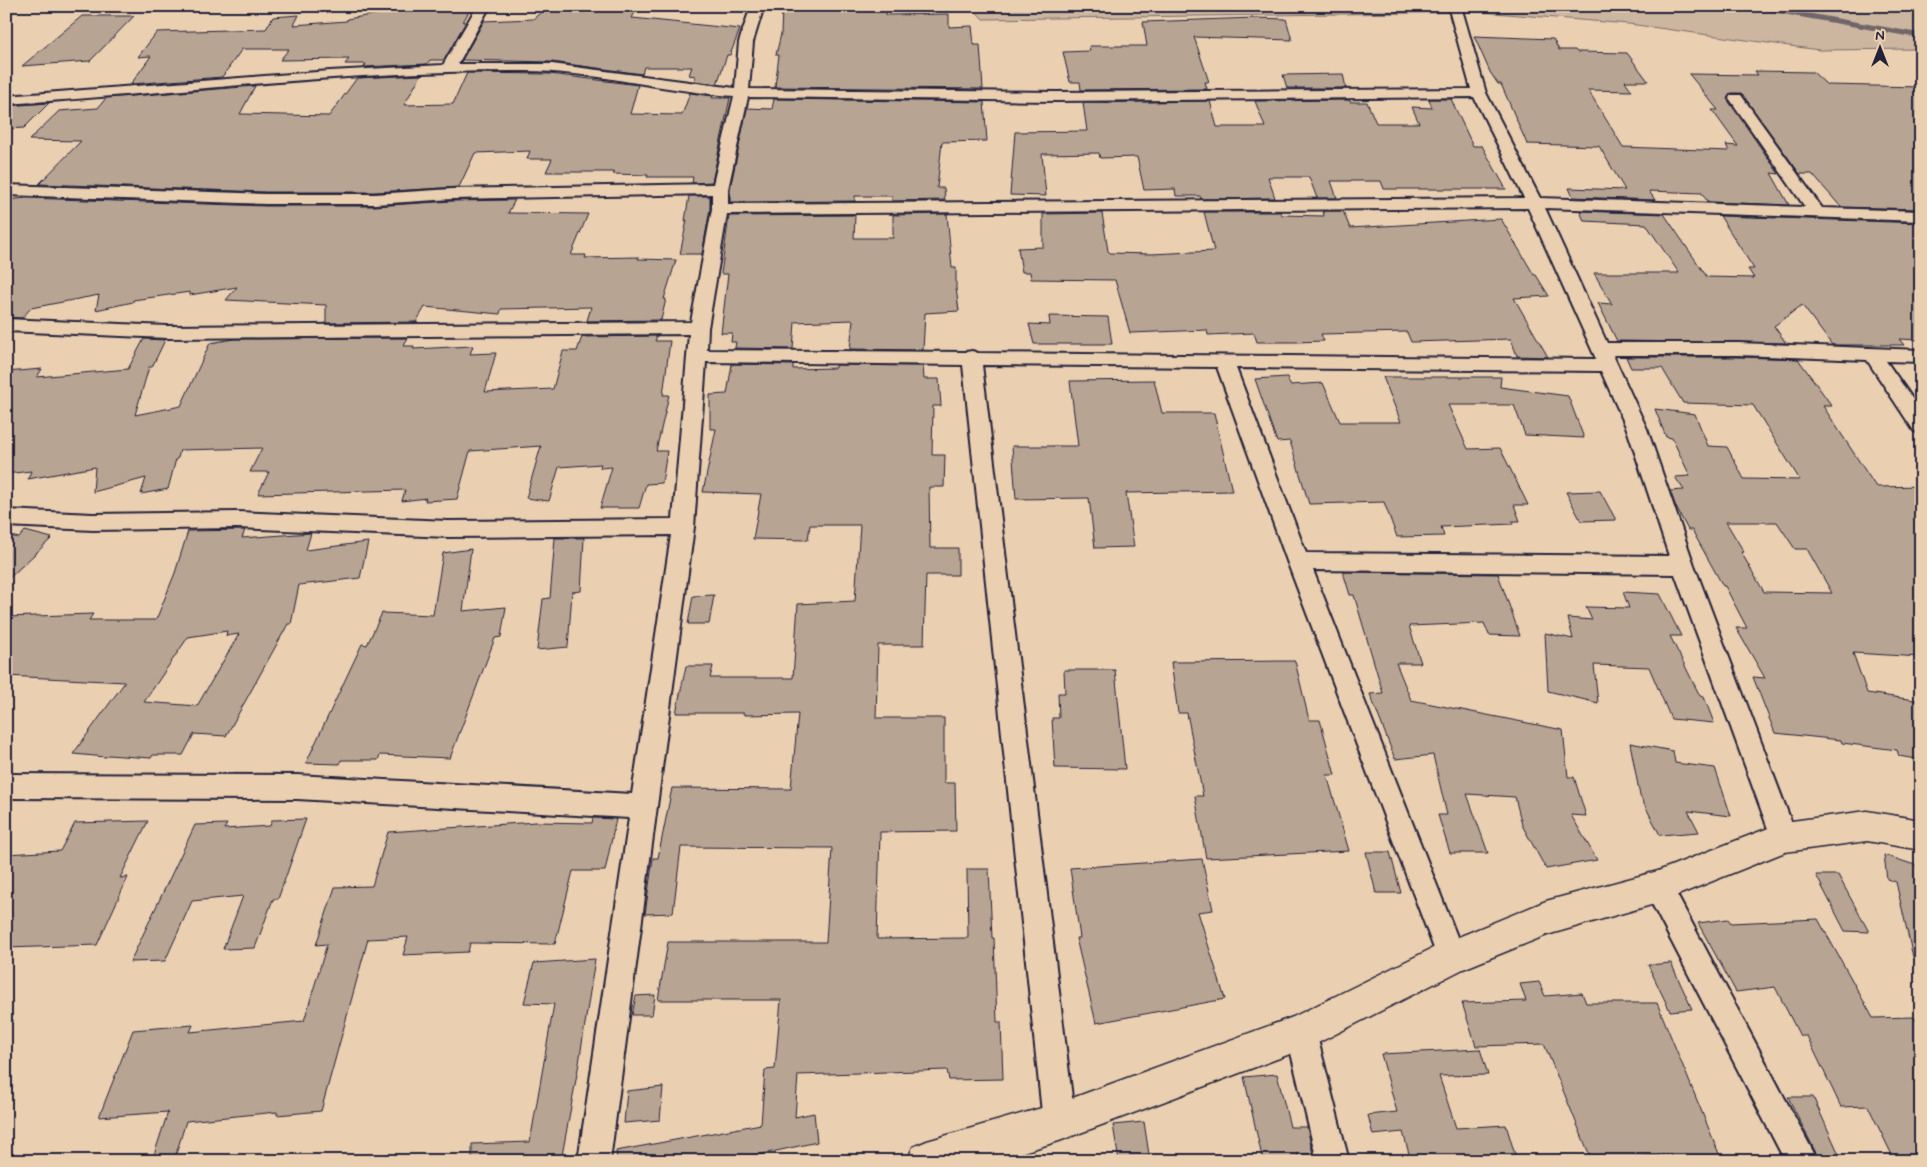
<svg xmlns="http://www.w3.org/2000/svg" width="1927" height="1167" font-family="Mynerve,sans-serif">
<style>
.green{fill:#cdb6a0;stroke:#786c6e}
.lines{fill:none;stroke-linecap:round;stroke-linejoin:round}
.stream{stroke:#6f6569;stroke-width:5}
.building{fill:#b8a493;stroke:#22223b;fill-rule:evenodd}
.street-casing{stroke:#22223b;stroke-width:4}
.secondary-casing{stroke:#22223b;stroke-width:3}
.street{fill:#eacfb1;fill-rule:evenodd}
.secondary{fill:#eacfb1;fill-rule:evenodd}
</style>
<rect width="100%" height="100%" fill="#eacfb1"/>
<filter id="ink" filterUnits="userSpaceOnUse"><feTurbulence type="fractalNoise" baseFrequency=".02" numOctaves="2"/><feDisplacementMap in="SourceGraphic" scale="10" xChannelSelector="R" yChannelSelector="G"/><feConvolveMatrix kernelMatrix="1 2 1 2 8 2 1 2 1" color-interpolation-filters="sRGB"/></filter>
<g filter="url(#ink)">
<!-- green -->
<polygon class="green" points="971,6 1921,6 1921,49 1819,50 1629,24 1482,12 983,19"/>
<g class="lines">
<!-- stream -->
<polyline class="stream" points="1753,6 1921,36"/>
</g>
<!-- building -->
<g class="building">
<polygon points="435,6 472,6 463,22 466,22 444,60 430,60 427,64 364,67 366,64 345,64 349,59 280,60 289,49 242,49 222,77 131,84 151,56 138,57 157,32 266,29 273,17 299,15 294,25 347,21 347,19 390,12 432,11"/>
<polygon points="555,6 638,6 632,18 740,29 730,55 727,55 717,84 694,81 696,76 689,75 692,67 644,67 642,74 552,62 462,60 484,21 533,19 545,9 553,10"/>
<polygon points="867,6 887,7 886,15 949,14 949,27 972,26 974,45 980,45 983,89 775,87 779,55 776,55 781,34 782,9"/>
<polygon points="82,16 134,16 90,61 22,66"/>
<polygon points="1255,18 1286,19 1292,40 1194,37 1209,82 1205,82 1207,89 1081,90 1080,82 1070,82 1063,52 1090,51 1089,46 1147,46 1143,22"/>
<polygon points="1474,36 1553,39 1559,50 1575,50 1577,52 1627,53 1648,81 1625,81 1632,91 1588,90 1623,147 1729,151 1726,145 1738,146 1712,110 1718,110 1689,74 1758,75 1755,71 1813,72 1827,85 1921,87 1921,209 1841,207 1812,174 1800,174 1741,93 1731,93 1727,99 1779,174 1771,173 1789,205 1711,202 1707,201 1702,193 1649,191 1655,200 1573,197 1569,188 1625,190 1599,146 1527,144 1501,84 1498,84 1490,72"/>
<polygon points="467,73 550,74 638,85 630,114 682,115 690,93 713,96 712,98 730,98 712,182 692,183 693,177 647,177 648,175 613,174 615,172 546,172 552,159 527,159 530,151 475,153 459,187 375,192 266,192 39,184 81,141 29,140 59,111 98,108 106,98 255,86 240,114 329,116 357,78 421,75 404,105 453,104"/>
<polygon points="1343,74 1346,88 1287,88 1283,75"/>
<polygon points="774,99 984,102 987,141 942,142 937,188 944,188 945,200 892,201 892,196 855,196 855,201 730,202 730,189 747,108 772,109"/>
<polygon points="1429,99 1451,99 1473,146 1482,146 1506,189 1384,189 1381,181 1331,181 1337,198 1317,198 1309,177 1268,177 1275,198 1201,199 1200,196 1176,196 1175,189 1144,190 1137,157 1100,158 1099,153 1042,154 1046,196 1010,195 1015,132 1087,131 1083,103 1210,101 1217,127 1265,127 1255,101 1349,100 1350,102 1367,102 1376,123 1419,123 1412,107 1432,108"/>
<polygon points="49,103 24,128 6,129 6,106"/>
<polygon points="689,196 710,196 710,209 702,254 680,254 687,220 685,221"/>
<polygon points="26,198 266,206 375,206 452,201 515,200 508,213 588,214 571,255 586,255 585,258 639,257 638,259 676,260 664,299 666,299 661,320 587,321 591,307 501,309 500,314 425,307 416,322 326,323 326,305 226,300 237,287 190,295 190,292 133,300 133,302 96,310 99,295 31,308 22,318 6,317 6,200"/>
<polygon points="1323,211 1343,211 1350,228 1501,219 1534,275 1536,275 1549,296 1514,298 1548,357 1517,356 1511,339 1411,342 1407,332 1321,334 1324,341 1295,342 1257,342 1254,333 1208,335 1207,330 1130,333 1115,280 1031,279 1030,272 1022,272 1018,248 1043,247 1043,214 1102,213 1108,251 1110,253 1151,254 1214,251 1204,212 1280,212 1282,215 1324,216"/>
<polygon points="1580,211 1664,214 1707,277 1754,278 1748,269 1754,269 1720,216 1921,223 1921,340 1899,339 1904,345 1832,345 1802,305 1774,326 1786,343 1617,341 1598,303 1612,304 1594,273 1679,273 1646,224 1584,221"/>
<polygon points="947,214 952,268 956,268 956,288 959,311 925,313 923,350 850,349 853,320 795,322 793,349 735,348 736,342 731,342 732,333 721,333 728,274 721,274 729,216 855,215 854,238 893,238 893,215"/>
<polygon points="1049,316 1108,317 1112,344 1034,344 1029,324 1050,325"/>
<polygon points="657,336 655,341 670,341 663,395 669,395 656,451 667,451 662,483 646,484 639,508 600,508 612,467 600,468 601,464 559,467 549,501 526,498 541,446 470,451 457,499 425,501 426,498 402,501 405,490 258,494 269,472 250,472 262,448 180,450 178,458 176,459 168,489 141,494 146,478 93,492 95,467 28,479 31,471 6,474 6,372 42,369 37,377 128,369 144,339 165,340 152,367 149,367 135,415 181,406 210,343 234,339 408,338 403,346 414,346 413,349 473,346 470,354 496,353 485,392 553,389 563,351 577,351 582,337"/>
<path d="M1626,357h112l60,2 34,47h-9l51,78 4,3 43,-1v171l-68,-4 14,40 54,8v59l-22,-4 -2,-6 -55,-7 -1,-3 -66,-7 -22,-56 12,1 -29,-50h11l-22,-42h-2l-31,-56h-4l-12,-23 -6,-16 14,-1 -9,-13 15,-1 -18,-38 -6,-1 -11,-28 40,5 13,32 19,1 17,32 56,1 -47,-75 -70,-2 -21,-35h-31zM1726,522h51l18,27h12l25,44 -68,-1 -23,-40h3z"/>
<polygon points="732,364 793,365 793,369 835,368 835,365 923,366 924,379 939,379 941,406 933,406 932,455 945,455 944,487 929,487 930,548 958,548 958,575 926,575 924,645 878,645 876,718 944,718 944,783 955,783 956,831 880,832 877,939 968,938 967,869 989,869 992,938 994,938 997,1022 1001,1022 1003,1079 949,1080 947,1070 798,1075 795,1117 814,1113 817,1142 731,1161 617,1161 616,1151 761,1124 765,1070 775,1069 781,1000 658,1000 668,942 826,942 832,848 681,847 673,913 645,914 653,858 658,858 672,788 791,789 798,714 744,715 744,713 676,713 686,666 713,666 710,678 793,678 798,604 855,601 860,525 810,525 808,540 753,539 761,494 703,492 716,429 710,429 710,395 727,394"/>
<polygon points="1287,377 1290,385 1323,383 1340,422 1401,422 1383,377 1501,377 1500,387 1568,396 1584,438 1525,435 1514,405 1448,405 1468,449 1500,448 1528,505 1514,505 1520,521 1512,521 1513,524 1441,527 1444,536 1397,537 1384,502 1309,504 1290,441 1277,442 1255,379"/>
<polygon points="1154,380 1162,413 1214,413 1232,491 1126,493 1134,547 1095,548 1089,498 1016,499 1012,446 1078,446 1070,381"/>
<polygon points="1600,491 1616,520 1581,521 1566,492"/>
<path d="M245,530l-3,8 69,-5 -5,17 62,-8 -8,36 -61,7 -8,39h-3l-62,112 -32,-2 -11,21h-30l-2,3 -43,-3 -2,2 -33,-3 52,-72 -119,-6v-59l87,-3 -4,6h67l19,-47 13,-42zM227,631l-1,5 13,-2 -42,72 -53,-4 44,-65z"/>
<polygon points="25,531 52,538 6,581 6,535 19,538"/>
<polygon points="555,538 584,538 581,591 572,592 568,647 537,650 543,599 550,598"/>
<polygon points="471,549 463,611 506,607 501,637 495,638 450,758 380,755 378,760 341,760 340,764 306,763 362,644 367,645 382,613 433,615 443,553"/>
<polygon points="1343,572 1498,574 1520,636 1489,635 1484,623 1409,626 1421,663 1396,663 1411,700 1563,730 1568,777 1574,777 1586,816 1571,815 1597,860 1546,869 1522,825 1515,797 1467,794 1488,853 1450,853 1438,815 1447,815 1433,755 1395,759 1370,694 1383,693 1354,595 1350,595"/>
<polygon points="1623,592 1660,594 1681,636 1670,636 1700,696 1704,697 1714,723 1671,719 1649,667 1594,665 1598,703 1548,691 1545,633 1573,639 1568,618 1592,620 1586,607 1629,608"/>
<polygon points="714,595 709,624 688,624 693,596"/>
<polygon points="1295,661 1309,720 1320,720 1335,775 1327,775 1349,851 1206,858 1195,796 1203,796 1187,713 1178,713 1171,662"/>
<polygon points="1064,670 1115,670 1125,769 1055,768 1052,718 1059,718 1058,693 1065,693"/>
<polygon points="1630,743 1673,751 1675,763 1715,768 1731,816 1688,811 1699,832 1660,835 1640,796"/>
<polygon points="593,818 616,819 605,871 573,871 555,944 470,943 468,952 403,955 408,937 368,939 321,1111 277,1115 277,1112 186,1121 174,1161 152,1161 168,1112 99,1117 133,1030 193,1025 190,1032 304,1021 327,944 316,945 335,887 372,886 388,832 536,822 592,823"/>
<polygon points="306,819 278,899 273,899 255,948 223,949 243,896 192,901 165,961 130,962 195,825 227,824 224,829 270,826 272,820"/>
<polygon points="148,821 120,878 128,877 97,945 6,948 6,854 60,851 75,823"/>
<polygon points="1366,852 1390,852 1401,893 1376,893"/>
<polygon points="1884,855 1921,867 1921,956 1913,957 1896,882 1887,879"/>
<polygon points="1202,859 1213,910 1198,912 1225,999 1096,1023 1076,938 1080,938 1070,868"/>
<polygon points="1816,875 1838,875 1869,932 1845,931"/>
<polygon points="1728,919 1731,923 1818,919 1873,1018 1914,1017 1921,1030 1921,1161 1895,1161 1868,1106 1841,1107 1807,1036 1800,1036 1775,987 1736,992 1698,923"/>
<polygon points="595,959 579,1063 561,1161 472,1161 472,1144 530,1142 554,1004 524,1003 534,963"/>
<polygon points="1671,963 1692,1009 1670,1011 1648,965"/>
<polygon points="1539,982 1545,996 1582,993 1586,1003 1657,1003 1722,1161 1673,1161 1670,1154 1592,1161 1544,1044 1476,1046 1462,1003 1526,1001 1520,984"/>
<polygon points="655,995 652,1015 632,1015 636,996"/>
<polygon points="1480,1049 1488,1075 1439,1076 1456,1128 1506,1125 1517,1161 1411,1161 1403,1132 1373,1135 1368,1115 1397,1112 1381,1054"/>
<polygon points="1277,1074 1290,1127 1307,1127 1313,1154 1297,1154 1299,1161 1263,1161 1244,1077"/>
<polygon points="663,1087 660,1120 624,1123 627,1091"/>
<polygon points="1788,1097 1813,1097 1842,1161 1820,1161"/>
<polygon points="1144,1122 1150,1161 1119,1161 1113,1125"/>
</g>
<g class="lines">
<defs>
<g id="street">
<path d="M477,6h13l-32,58h94l183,24 4,-46 12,-36h13l-11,36 -4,47 307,3 415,-3 -23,-83h13l25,87 54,105 265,9 -76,-109 2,-3h10l81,113 99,3v10l-376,-13 62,135h131l183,7v12l-35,-1 35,50v22l-7,-2 -47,-71 -129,-5h-125l34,74 47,136 103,272 -4,9 -9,3 -9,-3 -4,-9 -96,-263 -362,-4 152,387 -4,10 -10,4 -10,-4 -154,-406 -70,-194 -235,-2 93,757 -5,11 -11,5 -11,-5 -5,-11 -80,-757 -257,-3 -12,165 -84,634h-32l51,-343 -332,-19 -291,-1v-24l291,1 335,19 39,-259 -223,2 -211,-9 -144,2 -87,-4v-16l87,4 144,-2 211,9 225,-2 16,-185 -522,4 -161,-7v-12l161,7 524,-4 21,-113v-15l-260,5 -77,5h-109l-260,-9v-10l260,9h109l77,-5 261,-5 21,-88c-71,-5 -140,-25 -210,-25 -173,-1 -346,22 -518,33v-8l324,-25 113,-6zM748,97l308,4 418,-4 50,101 -796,6v-15zM1528,208l68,151 -618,-6 -6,-2 -6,1 -259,-2 1,-22 19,-114zM1236,368l365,3 26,58 42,127 -363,-3z"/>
<polygon points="1658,874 1668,878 1818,1161 1785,1161 1648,896 1644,887 1648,878"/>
<polygon points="1301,1017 1312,1021 1316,1032 1349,1161 1317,1161 1286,1032 1290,1021"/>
</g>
<polygon id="secondary" points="1867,811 1921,820 1921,850 1867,841 1785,852 1658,903 1547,935 1463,969 1314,1045 1059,1141 994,1161 907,1161 913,1147 927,1141 1059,1103 1293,1017 1439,945 1546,901 1658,871 1784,822"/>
</defs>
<!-- street casing -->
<use href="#street" class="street-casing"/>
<!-- secondary casing -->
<use href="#secondary" class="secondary-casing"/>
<!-- street -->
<use href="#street" class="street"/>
<!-- secondary -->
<use href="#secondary" class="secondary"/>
</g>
</g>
<!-- margin -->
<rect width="1927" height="1167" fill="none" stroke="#eacfb1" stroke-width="25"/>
<rect x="12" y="12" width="1902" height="1142" fill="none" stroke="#22223b" stroke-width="2" filter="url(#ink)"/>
<!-- north arrow -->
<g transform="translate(1880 48)" stroke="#eacfb1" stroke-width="4" paint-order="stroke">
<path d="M0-4L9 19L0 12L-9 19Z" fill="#22223b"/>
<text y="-8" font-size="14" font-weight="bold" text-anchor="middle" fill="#22223b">N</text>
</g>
</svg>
